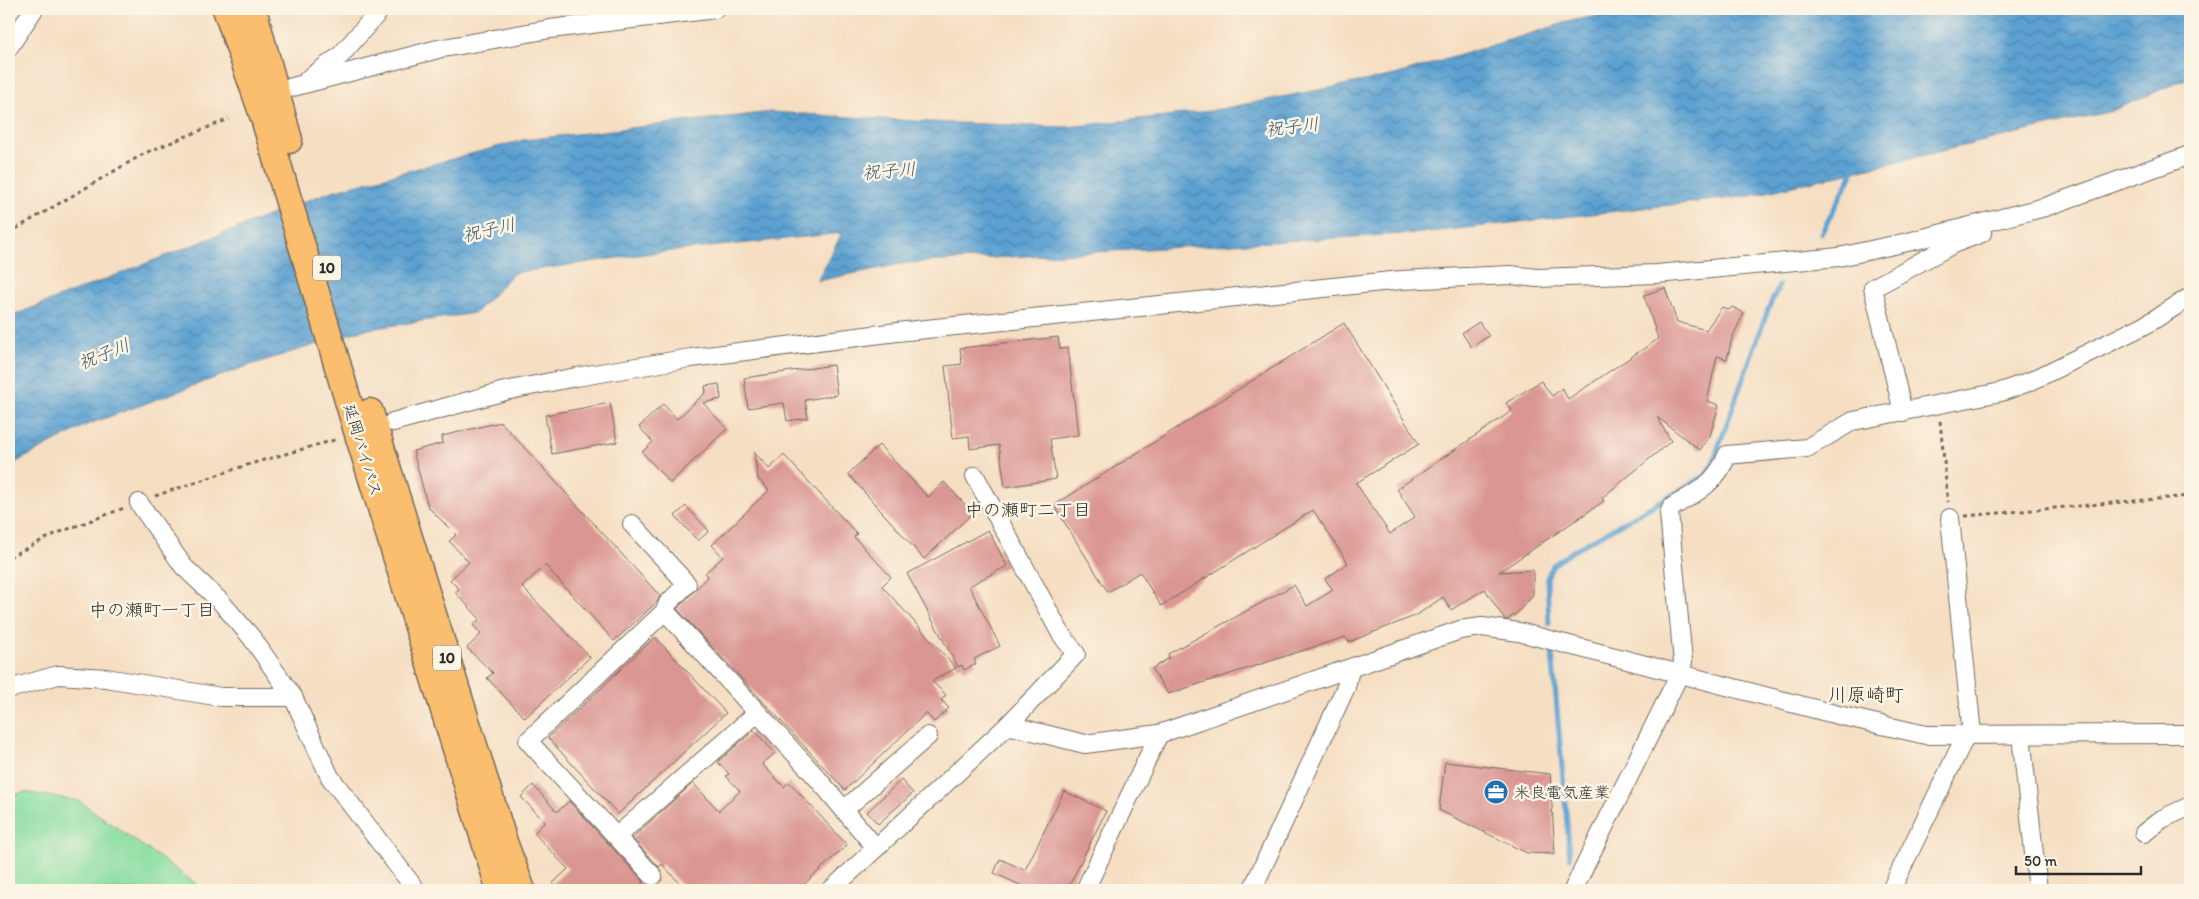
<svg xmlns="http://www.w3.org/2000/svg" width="2199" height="899" font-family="Itim,'Klee One',sans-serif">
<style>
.pitch{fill:#87dda0;stroke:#598466}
.water{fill:url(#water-waves);stroke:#43667e}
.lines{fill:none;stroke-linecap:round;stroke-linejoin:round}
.stream{stroke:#5ba1d1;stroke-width:5}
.building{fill:#da9693}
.minor-casing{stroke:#726a60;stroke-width:20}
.highway-casing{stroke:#726a60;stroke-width:29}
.path{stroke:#726a60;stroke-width:3;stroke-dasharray:4 4;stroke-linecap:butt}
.minor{stroke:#fff;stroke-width:18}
.highway{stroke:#fbbe6e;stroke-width:26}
.labels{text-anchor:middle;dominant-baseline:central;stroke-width:5;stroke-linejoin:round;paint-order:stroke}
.shield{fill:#fcf5e5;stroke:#6a6863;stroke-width:1}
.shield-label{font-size:15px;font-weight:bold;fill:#2b2b2b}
.street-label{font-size:16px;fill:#2b2b2b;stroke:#fcf5e5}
.poi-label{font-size:16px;fill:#2b2b2b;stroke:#fcf5e5;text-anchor:start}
.water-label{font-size:18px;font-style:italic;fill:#3e5a6d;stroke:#fcf5e5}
.neighbourhood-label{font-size:18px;fill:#2b2b2b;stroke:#fcf5e5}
.quarter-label{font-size:19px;fill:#2b2b2b;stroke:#fcf5e5}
</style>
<defs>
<pattern id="water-waves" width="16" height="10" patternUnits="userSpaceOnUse" patternTransform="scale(1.25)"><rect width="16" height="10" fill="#5ba1d1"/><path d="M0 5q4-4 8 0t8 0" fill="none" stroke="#4b83aa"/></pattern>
</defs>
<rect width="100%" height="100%" fill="#fcf5e5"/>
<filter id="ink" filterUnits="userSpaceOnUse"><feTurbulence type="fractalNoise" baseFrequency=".02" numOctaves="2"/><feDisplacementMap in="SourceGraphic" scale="10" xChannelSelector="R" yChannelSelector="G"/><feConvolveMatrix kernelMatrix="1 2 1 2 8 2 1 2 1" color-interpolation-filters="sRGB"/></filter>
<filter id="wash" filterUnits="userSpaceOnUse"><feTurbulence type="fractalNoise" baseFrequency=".0096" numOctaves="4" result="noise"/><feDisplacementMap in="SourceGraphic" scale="20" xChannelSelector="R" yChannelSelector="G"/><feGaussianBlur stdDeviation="1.12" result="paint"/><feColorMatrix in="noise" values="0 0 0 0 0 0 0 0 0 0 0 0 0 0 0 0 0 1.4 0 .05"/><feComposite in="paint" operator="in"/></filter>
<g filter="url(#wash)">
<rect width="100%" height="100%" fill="#f5dec2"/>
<!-- pitch -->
<polygon class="pitch" points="24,792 79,801 205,890 9,890 9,797"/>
<!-- water -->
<polygon class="water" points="1629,9 2190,9 2190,77 2112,111 1750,196 1421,233 906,263 817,281 842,233 644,254 514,273 475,313 362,330 250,365 84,426 9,466 9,317 329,192 523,140 772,112 929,122 1068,127 1210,111 1395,75 1571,21"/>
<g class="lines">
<!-- stream -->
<g class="stream">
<polyline points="1821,234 1856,166"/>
<polyline points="1549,623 1547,578 1553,565 1573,551 1705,476 1713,462 1769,307 1779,286"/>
<polyline points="1552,652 1570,858"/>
</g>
</g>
<g id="blocks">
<!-- building -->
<g class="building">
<polygon points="1665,288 1677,322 1706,330 1722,307 1729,310 1732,307 1744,313 1732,338 1727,359 1717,356 1707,401 1719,405 1710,436 1700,450 1657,417 1671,441 1602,498 1604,501 1499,572 1533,570 1533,595 1517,613 1507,620 1504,619 1485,589 1451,610 1443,597 1417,615 1349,642 1345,637 1168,694 1152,669 1169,658 1168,654 1294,585 1307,606 1333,590 1325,579 1348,563 1313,510 1161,606 1140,572 1108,592 1056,509 1056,504 1344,323 1419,444 1356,483 1390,534 1415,517 1397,489 1512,411 1506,403 1541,381 1552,396 1562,388 1568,399 1658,339 1644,295"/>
<polygon points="1479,322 1489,336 1471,347 1462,333"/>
<polygon points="1058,337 1060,349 1068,348 1078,435 1050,439 1056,479 1005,487 999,445 970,449 969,436 953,438 945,366 962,364 960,348"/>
<polygon points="833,365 837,395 805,400 808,418 787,421 784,403 748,408 744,378"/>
<polygon points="719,384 721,399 703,403 727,429 670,483 642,452 653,442 639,427 663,404 677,419 706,392 705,386"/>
<polygon points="610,403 617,442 552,454 545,415"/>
<polygon points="501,422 660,596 657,602 614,641 545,565 522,587 590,657 525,718 487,678 493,673 467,648 481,634 473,625 480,619 455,592 459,589 450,580 469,562 449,541 456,535 428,507 413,451 443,443 442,436"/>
<polygon points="879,445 928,497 944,482 973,513 924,559 848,474"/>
<polygon points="754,452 769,469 784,455 857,534 854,537 891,577 882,586 956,668 932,681 946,695 941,700 949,708 934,722 926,713 845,790 677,609 708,576 705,573 723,557 712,545 769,490 758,479"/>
<polygon points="686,506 709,531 698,541 675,516"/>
<polygon points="988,530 1007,566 969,586 1000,646 974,659 976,664 964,670 962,665 958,667 907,574"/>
<polygon points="655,637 726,713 618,814 548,738"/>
<polygon points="754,730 775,753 762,764 784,787 789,782 847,845 798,890 686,890 662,864 659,867 632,838 693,783 719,811 740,791 726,776 729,774 718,762"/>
<polygon points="1445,762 1550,774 1555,854 1527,853 1439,810"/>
<polygon points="901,780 913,793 878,824 867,812"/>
<polygon points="533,785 557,812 569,801 644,882 634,890 558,890 552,884 568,869 534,833 545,822 521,797"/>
<polygon points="1064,791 1106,811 1067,890 1031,890 994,873 1000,859 1025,870"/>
</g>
</g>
</g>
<g filter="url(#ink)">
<use href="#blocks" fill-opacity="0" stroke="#726a60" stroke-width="1"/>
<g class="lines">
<defs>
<g id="minor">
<polyline points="9,47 34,9"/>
<polyline points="308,79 340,56 381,9"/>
<polyline points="266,94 438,49 550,29 715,9"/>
<polyline points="1903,412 1873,288 1955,243 1982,233"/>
<polyline points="393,422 505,391 576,377 691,358 897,332 1401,280 1510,275 1537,278 1657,274 1839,257 1912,241 2045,207 2190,155"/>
<polyline points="975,476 1061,634 1076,654 1008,725"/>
<polyline points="139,503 184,567 221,602 252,638 293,697 330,777 416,890"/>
<polyline points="1950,518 1972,734"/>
<polyline points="632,524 687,584 668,603 665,611"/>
<polyline points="9,689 58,675 106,678 221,697 293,697"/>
<polyline points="2021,735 2038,890"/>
<polyline points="844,810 928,736"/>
<polyline points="2144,833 2162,819 2190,806"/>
<polyline points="617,836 757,713"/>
<polyline points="653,876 528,741 665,611 818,779 876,848"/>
<polyline points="831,890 1008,725 1085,744 1159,734 1460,630 1482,627 1519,632 1838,715 1926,735 2190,734"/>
<polyline points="1085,890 1159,734"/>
<polyline points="1252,890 1346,687 1350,669"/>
<path d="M1573,890l107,-217 3,-11 -14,-149 3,-6c23,-13 46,-25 55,-52l80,-7 46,-27 148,-29 30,-11 116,-57 43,-27"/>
<polyline points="1891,890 1966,735"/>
</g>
<g id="highway">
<polyline points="226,9 264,118 358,434 500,890"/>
<polyline points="253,9 289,140"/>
<polyline points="370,412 504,842 522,890"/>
</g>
</defs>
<!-- minor casing -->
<use href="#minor" class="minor-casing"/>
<!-- highway casing -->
<use href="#highway" class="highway-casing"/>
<!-- path -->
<g class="path">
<polyline points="9,233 145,153 229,119"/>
<polyline points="1940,421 1948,502"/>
<polyline points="155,496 250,464 338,439"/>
<polyline points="1965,516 2190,496"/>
<polyline points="9,557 55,534 124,508"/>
</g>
<!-- minor -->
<use href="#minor" class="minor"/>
<!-- highway -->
<use href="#highway" class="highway"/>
</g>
</g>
<!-- icons -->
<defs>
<symbol id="office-disc" viewBox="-11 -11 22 22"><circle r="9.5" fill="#1f6fb2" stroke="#fcf5e5"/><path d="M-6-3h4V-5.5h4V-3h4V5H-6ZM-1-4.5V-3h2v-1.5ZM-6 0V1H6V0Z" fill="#fff"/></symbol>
</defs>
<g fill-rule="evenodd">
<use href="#office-disc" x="1482" y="778" width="28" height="28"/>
</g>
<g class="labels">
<!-- shield labels -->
<g class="shield">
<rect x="313" y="255.5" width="28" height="25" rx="4"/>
<rect x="433" y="645.5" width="28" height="25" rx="4"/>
</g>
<g class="shield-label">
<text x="327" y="268">10</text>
<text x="447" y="658">10</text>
</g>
<!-- street labels -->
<g class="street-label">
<text transform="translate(363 450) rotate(73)">延岡バイパス</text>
</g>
<!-- poi labels -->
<g class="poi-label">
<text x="1514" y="792">米良電気産業</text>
</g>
<!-- water labels -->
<g class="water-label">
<text transform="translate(1292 127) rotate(-7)">祝子川</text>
<text transform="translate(889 171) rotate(-5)">祝子川</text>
<text transform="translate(489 230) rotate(-13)">祝子川</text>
<text transform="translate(104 354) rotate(-22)">祝子川</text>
</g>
<!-- neighbourhood labels -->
<g class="neighbourhood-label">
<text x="1028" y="510">中の瀬町二丁目</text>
<text x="152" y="610">中の瀬町一丁目</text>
</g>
<!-- quarter labels -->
<g class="quarter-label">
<text x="1866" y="694">川原崎町</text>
</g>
</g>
<!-- margin -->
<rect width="2199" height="899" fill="none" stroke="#fcf5e5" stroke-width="30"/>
<!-- scale -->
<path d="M2016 866v8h125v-8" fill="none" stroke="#2b2b2b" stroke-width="2.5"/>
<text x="2024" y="866" font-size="15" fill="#2b2b2b" stroke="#fcf5e5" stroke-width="4" paint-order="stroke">50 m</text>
</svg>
